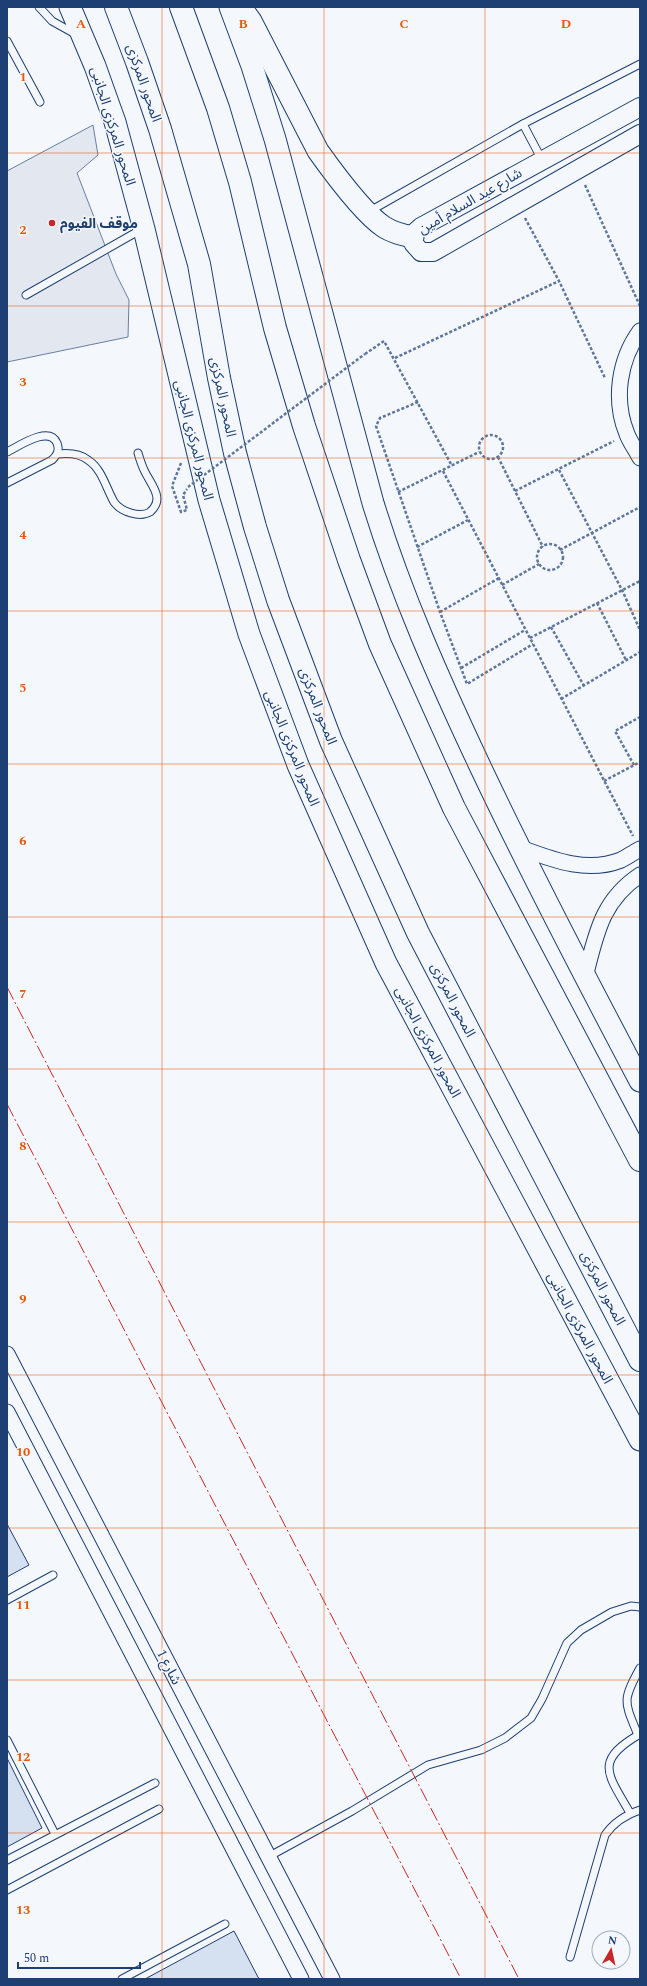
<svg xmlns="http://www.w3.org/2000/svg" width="647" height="1986" font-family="Spectral,'Noto Sans Arabic',serif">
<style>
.parking{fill:#e3e8f0;stroke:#687fa3}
.building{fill:#d5e0f0;stroke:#1d3f73}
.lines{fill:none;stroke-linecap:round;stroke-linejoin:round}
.service-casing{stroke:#1d3f73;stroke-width:9}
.minor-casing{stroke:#1d3f73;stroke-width:17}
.tertiary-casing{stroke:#1d3f73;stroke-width:20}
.secondary-casing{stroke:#1d3f73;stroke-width:23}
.trunk-casing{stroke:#1d3f73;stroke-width:24}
.path{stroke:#5e769c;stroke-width:2.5;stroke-dasharray:3 2;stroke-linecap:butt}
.service{stroke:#f4f7fb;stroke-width:7}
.minor{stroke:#f4f7fb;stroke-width:15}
.tertiary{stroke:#f4f7fb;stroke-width:18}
.secondary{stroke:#f4f7fb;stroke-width:21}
.trunk{stroke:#f4f7fb;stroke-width:22}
.path-bridge{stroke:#5e769c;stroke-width:2.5;stroke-dasharray:3 2;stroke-linecap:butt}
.power{stroke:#c62828;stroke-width:1;stroke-dasharray:14 3 2 3;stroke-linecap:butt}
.grid{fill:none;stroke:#e8590c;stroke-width:1;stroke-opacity:0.55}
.poi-dot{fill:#c62828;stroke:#f4f7fb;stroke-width:1.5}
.labels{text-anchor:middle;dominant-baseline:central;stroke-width:3;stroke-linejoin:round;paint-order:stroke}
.street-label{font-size:14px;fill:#1d3f73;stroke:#f4f7fb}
.poi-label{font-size:14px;font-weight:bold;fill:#1d3f73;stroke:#f4f7fb;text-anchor:start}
.grid-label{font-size:13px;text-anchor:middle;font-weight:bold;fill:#e8590c;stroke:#f4f7fb;stroke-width:3;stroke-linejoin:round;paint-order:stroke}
</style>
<rect width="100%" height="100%" fill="#f4f7fb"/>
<!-- parking -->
<polygon class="parking" points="93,125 98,155 77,173 116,274 129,300 128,337 7,362 7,171"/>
<!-- building -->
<g class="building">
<polygon points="7,1524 29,1565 7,1577"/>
<polygon points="7,1758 42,1828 7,1847"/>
<polygon points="234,1931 259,1979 145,1979"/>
</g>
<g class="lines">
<defs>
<g id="service">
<polyline points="39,7 52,21 77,35"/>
<polyline points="7,41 40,102"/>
<polyline points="523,124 542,160"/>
<polyline points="370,211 523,124 640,64"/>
<polyline points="26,295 142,229"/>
<path d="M7,452c12,-6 42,-27 50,-9 3,8 0,12 -5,17l-45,23"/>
<path d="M58,454c10,-1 21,-1 30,6 14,9 18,28 26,42 7,10 26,16 36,10 15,-13 2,-26 -5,-40 -3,-6 -5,-12 -7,-19"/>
<polyline points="7,1600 53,1575"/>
<path d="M638,1735c-14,-34 -16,-34 2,-67"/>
<polyline points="7,1740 55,1834"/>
<path d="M630,1813c-22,-39 -37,-52 10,-79"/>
<polyline points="268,1857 352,1811 428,1765 481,1750 505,1738 531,1718 542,1699 567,1643 581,1630 612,1612 631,1606 640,1607"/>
<polyline points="7,1860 155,1783"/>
<polyline points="7,1890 159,1809"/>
<path d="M570,1957l35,-122c9,-13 20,-20 35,-25"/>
<polyline points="122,1979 225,1924"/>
</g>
<g id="minor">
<path d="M640,331c-21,29 -27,69 -13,103 3,8 9,16 13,24"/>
<path d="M518,847c33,12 68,27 103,13 6,-3 13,-8 19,-11"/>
<path d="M585,977c11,-42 16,-76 55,-102"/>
<polyline points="7,1354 332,1979"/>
<polyline points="7,1412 301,1979"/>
</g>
<polyline id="tertiary" points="640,107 421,227 414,233 413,243 421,252 433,252 640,134"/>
<g id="secondary">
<polyline points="70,7 95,66 115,122 144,229 209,500 249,634 298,765 386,963 640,1440"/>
<path d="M230,7l22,59 23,73 98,364c28,91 66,176 106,261 51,108 106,213 161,317"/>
<path d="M241,7l10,14 67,130c15,21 45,62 66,76 8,5 18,8 29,10"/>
</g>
<g id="trunk">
<polyline points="116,7 137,62 160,129 199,264 219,378 235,453 255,527 278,600 331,741 418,933 640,1360"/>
<polyline points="181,7 218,108 240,182 275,328 304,426 349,560 380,644 454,808 640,1160"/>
</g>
</defs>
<!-- service casing -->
<use href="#service" class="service-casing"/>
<!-- minor casing -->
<use href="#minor" class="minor-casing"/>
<!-- tertiary casing -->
<use href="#tertiary" class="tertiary-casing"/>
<!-- secondary casing -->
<use href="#secondary" class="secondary-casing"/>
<!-- trunk casing -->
<use href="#trunk" class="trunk-casing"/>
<!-- path -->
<g class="path">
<polyline points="585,185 640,306"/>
<polyline points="525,218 559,281 605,378"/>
<polyline points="365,354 384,341 452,466"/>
<polyline points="395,358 559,281"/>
<polyline points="418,402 380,418 376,426 440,612 467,684 533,644"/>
<circle cx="491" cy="447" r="12"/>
<polyline points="498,457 543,547"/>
<polyline points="181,463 172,486 181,512 187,510 183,495 187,489"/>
<polyline points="559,470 622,590 640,630"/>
<polyline points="443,471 633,836"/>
<polyline points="515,491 614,441"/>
<polyline points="398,492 479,452"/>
<circle cx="550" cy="557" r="13"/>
<polyline points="417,547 468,520"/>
<polyline points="560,550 640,507"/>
<polyline points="502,585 539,564"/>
<polyline points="597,603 626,660"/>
<polyline points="440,612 499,578"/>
<polyline points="551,627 584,686"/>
<polyline points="530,638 640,581"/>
<polyline points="461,668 525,630"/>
<polyline points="561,699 640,652"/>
<polyline points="634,765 615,731 640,717"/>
<polyline points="604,781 640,762"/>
</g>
<!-- service -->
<use href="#service" class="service"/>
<!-- minor -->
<use href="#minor" class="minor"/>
<!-- tertiary -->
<use href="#tertiary" class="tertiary"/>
<!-- secondary -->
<use href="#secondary" class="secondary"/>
<!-- trunk -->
<use href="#trunk" class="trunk"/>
<!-- path-bridge -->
<polyline class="path-bridge" points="188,487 365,354"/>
<!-- power -->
<g class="power">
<polyline points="7,987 519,1979"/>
<polyline points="7,1104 461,1979"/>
</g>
</g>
<!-- grid -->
<path class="grid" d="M162,7v1972M324,7v1972M485,7v1972M7,153h633M7,306h633M7,458h633M7,611h633M7,764h633M7,917h633M7,1069h633M7,1222h633M7,1375h633M7,1528h633M7,1680h633M7,1833h633"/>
<!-- markers -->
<circle class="poi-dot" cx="52" cy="223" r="4"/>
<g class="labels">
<!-- street labels -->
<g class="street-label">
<text transform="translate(144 83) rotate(71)">المحور المركزى</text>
<text transform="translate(113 126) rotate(73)">المحور المركزى الجانبى</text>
<text transform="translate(470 201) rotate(-30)">شارع عبد السلام أمين</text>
<text transform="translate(223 397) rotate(78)">المحور المركزى</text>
<text transform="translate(194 440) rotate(76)">المحور المركزى الجانبى</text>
<text transform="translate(318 706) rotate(69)">المحور المركزى</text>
<text transform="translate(292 748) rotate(68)">المحور المركزى الجانبى</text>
<text transform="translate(453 1000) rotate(63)">المحور المركزى</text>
<text transform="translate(428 1042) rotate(62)">المحور المركزى الجانبى</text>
<text transform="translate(603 1288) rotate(63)">المحور المركزى</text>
<text transform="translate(580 1328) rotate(62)">المحور المركزى الجانبى</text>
<text transform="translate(169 1667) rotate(63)">شارع 1</text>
</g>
<!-- poi labels -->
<g class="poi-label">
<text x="60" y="223">موقف الفيوم</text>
</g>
</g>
<g class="grid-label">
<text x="81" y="28">A</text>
<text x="243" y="28">B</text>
<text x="404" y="28">C</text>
<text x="566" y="28">D</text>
<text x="23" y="81">1</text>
<text x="23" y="234">2</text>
<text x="23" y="386">3</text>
<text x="23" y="539">4</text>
<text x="23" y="692">5</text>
<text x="23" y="845">6</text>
<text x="23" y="998">7</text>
<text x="23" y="1150">8</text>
<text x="23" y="1303">9</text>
<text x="23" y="1456">10</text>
<text x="23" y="1609">11</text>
<text x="23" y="1761">12</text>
<text x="23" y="1914">13</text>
</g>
<!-- border -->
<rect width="647" height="1986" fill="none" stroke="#1d3f73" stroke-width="16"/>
<!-- north arrow -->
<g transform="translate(611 1950) rotate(9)"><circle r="19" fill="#f4f7fb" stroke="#9eadc5"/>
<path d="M0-3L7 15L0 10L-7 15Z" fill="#c62828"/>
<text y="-6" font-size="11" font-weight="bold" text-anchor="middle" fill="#1d3f73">N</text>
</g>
<!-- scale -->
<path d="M18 1962v6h122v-6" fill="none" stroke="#1d3f73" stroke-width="2"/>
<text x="24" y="1962" font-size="12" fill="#1d3f73" stroke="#f4f7fb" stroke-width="3" paint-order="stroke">50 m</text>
</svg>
